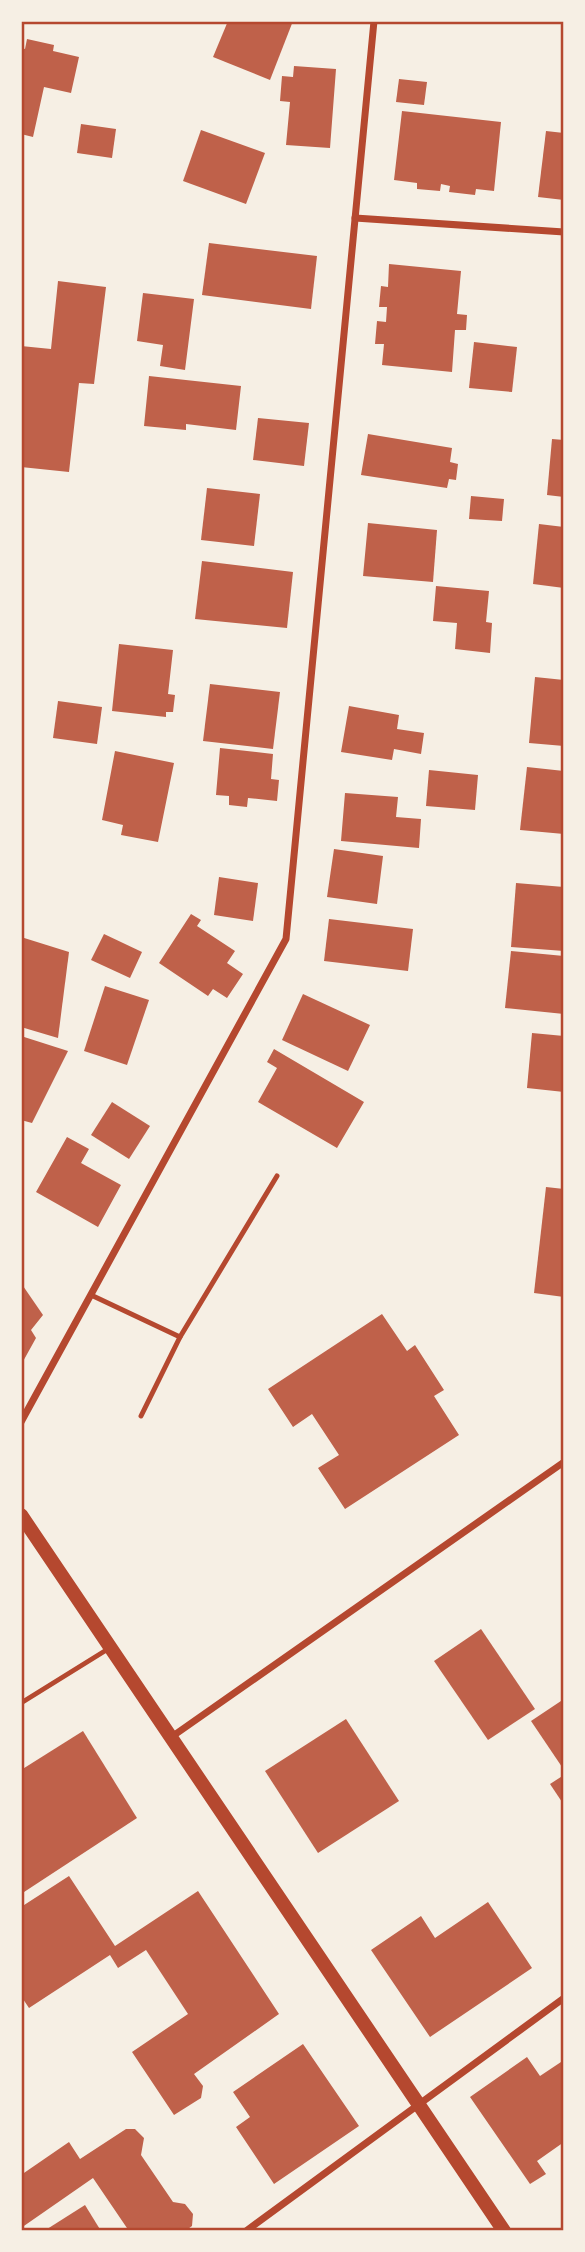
<svg xmlns="http://www.w3.org/2000/svg" width="585" height="2252" font-family="Barlow,sans-serif">
<style>
.building{fill:#bf614a}
.lines{fill:none;stroke-linecap:round;stroke-linejoin:round}
.service{stroke:#b5482f;stroke-width:5}
.minor{stroke:#b5482f;stroke-width:7}
.secondary{stroke:#b5482f;stroke-width:14}
.neatline{fill:none;stroke:#b5482f;stroke-width:2.5}
</style>
<rect width="100%" height="100%" fill="#f6efe4"/>
<!-- building -->
<g class="building">
<polygon points="228,21 293,21 270,80 213,57"/>
<polygon points="27,39 54,45 53,51 79,57 71,93 44,87 33,137 21,134 21,48 25,49"/>
<polygon points="294,66 336,69 330,148 286,145 290,102 280,101 282,76 293,77"/>
<polygon points="399,79 427,82 424,105 396,102"/>
<polygon points="402,111 501,122 494,191 476,189 475,195 449,192 450,186 441,184 440,191 417,189 417,183 394,180"/>
<polygon points="81,124 116,129 112,158 77,153"/>
<polygon points="201,130 265,153 246,204 183,181"/>
<polygon points="546,131 564,133 564,200 538,197"/>
<polygon points="209,243 317,256 311,309 202,295"/>
<polygon points="389,264 461,271 457,314 467,315 466,330 455,330 452,372 382,365 384,344 375,344 377,321 386,322 387,307 379,307 381,286 388,287"/>
<polygon points="58,281 106,287 94,384 79,383 69,472 21,467 21,406 24,374 21,374 21,346 51,349"/>
<polygon points="143,293 194,299 185,370 160,366 163,345 137,341"/>
<polygon points="474,342 517,347 512,392 469,388"/>
<polygon points="149,376 241,386 236,430 186,424 186,430 144,426"/>
<polygon points="258,418 309,423 304,466 253,460"/>
<polygon points="368,434 452,448 450,462 458,464 456,480 449,479 447,488 361,475"/>
<polygon points="552,439 564,440 564,497 547,495"/>
<polygon points="207,488 260,494 254,546 201,540"/>
<polygon points="471,496 504,499 502,521 469,519"/>
<polygon points="368,523 437,530 433,582 363,576"/>
<polygon points="539,524 564,527 564,588 533,584"/>
<polygon points="202,561 293,572 287,628 195,619"/>
<polygon points="436,586 489,591 486,622 492,623 490,653 455,649 457,623 433,621"/>
<polygon points="119,644 173,650 168,694 175,695 173,712 166,712 166,717 112,711"/>
<polygon points="535,677 564,680 564,746 529,743"/>
<polygon points="210,684 280,692 273,749 203,741"/>
<polygon points="58,701 102,707 97,744 53,738"/>
<polygon points="349,706 399,715 397,729 424,733 421,754 394,749 392,760 341,752"/>
<polygon points="220,748 273,754 271,779 279,780 277,801 248,798 247,807 229,805 229,796 216,795"/>
<polygon points="115,751 174,763 158,842 121,835 123,825 102,820"/>
<polygon points="527,767 564,771 564,834 520,830"/>
<polygon points="429,770 478,775 475,810 426,806"/>
<polygon points="345,793 398,797 396,817 421,819 419,848 341,841"/>
<polygon points="334,849 383,856 377,904 327,897"/>
<polygon points="219,877 258,883 253,921 214,915"/>
<polygon points="516,883 564,887 564,951 511,947"/>
<polygon points="191,914 201,920 197,926 235,951 227,963 243,974 227,998 213,989 208,996 159,963"/>
<polygon points="329,919 413,929 408,971 324,961"/>
<polygon points="104,934 142,952 130,978 91,960"/>
<polygon points="21,937 69,952 58,1038 21,1027"/>
<polygon points="511,951 564,956 564,1014 505,1008"/>
<polygon points="105,986 149,1000 127,1065 84,1051"/>
<polygon points="303,994 370,1025 348,1071 282,1040"/>
<polygon points="532,1033 564,1036 564,1092 527,1088"/>
<polygon points="21,1036 68,1051 32,1123 21,1120"/>
<polygon points="274,1049 364,1102 337,1148 258,1102 277,1068 267,1062"/>
<polygon points="112,1102 150,1126 129,1159 91,1135"/>
<polygon points="67,1137 89,1149 81,1163 121,1185 98,1227 36,1192"/>
<polygon points="546,1187 564,1189 564,1297 534,1293"/>
<polygon points="21,1283 43,1315 31,1330 36,1338 21,1365"/>
<polygon points="382,1314 407,1351 415,1345 444,1390 434,1396 459,1435 345,1509 318,1468 339,1455 312,1414 293,1427 268,1389"/>
<polygon points="481,1629 535,1709 488,1740 434,1661"/>
<polygon points="564,1699 564,1765 562,1767 531,1721"/>
<polygon points="346,1719 399,1801 318,1853 265,1771"/>
<polygon points="83,1731 137,1818 21,1894 21,1770"/>
<polygon points="564,1775 564,1805 550,1784"/>
<polygon points="69,1876 115,1946 198,1891 279,2014 194,2074 203,2086 201,2098 174,2115 132,2052 188,2014 146,1950 118,1968 110,1955 29,2008 21,1996 21,1907"/>
<polygon points="488,1902 532,1968 430,2037 371,1950 421,1916 435,1938"/>
<polygon points="303,2044 359,2126 274,2184 236,2127 250,2117 233,2092"/>
<polygon points="527,2057 540,2076 564,2060 564,2142 537,2161 546,2174 530,2184 470,2097"/>
<polygon points="126,2129 135,2129 144,2138 141,2155 173,2202 185,2204 193,2214 192,2226 185,2231 129,2231 93,2178 21,2228 21,2175 69,2142 80,2159"/>
<polygon points="85,2205 101,2231 44,2231"/>
</g>
<g class="lines">
<!-- service -->
<g class="service">
<polyline points="91,1295 180,1337"/>
<polyline points="141,1416 180,1337 277,1176"/>
<polyline points="21,1703 108,1649"/>
</g>
<!-- minor -->
<g class="minor">
<polyline points="355,218 564,232"/>
<polyline points="21,1422 286,939 374,21"/>
<polyline points="170,1738 564,1462"/>
<polyline points="246,2231 564,1998"/>
</g>
<!-- secondary -->
<polyline class="secondary" points="21,1515 504,2231"/>
</g>
<!-- border -->
<rect width="585" height="2252" fill="none" stroke="#f6efe4" stroke-width="46"/>
<rect x="23" y="23" width="539" height="2206" class="neatline"/>
</svg>
